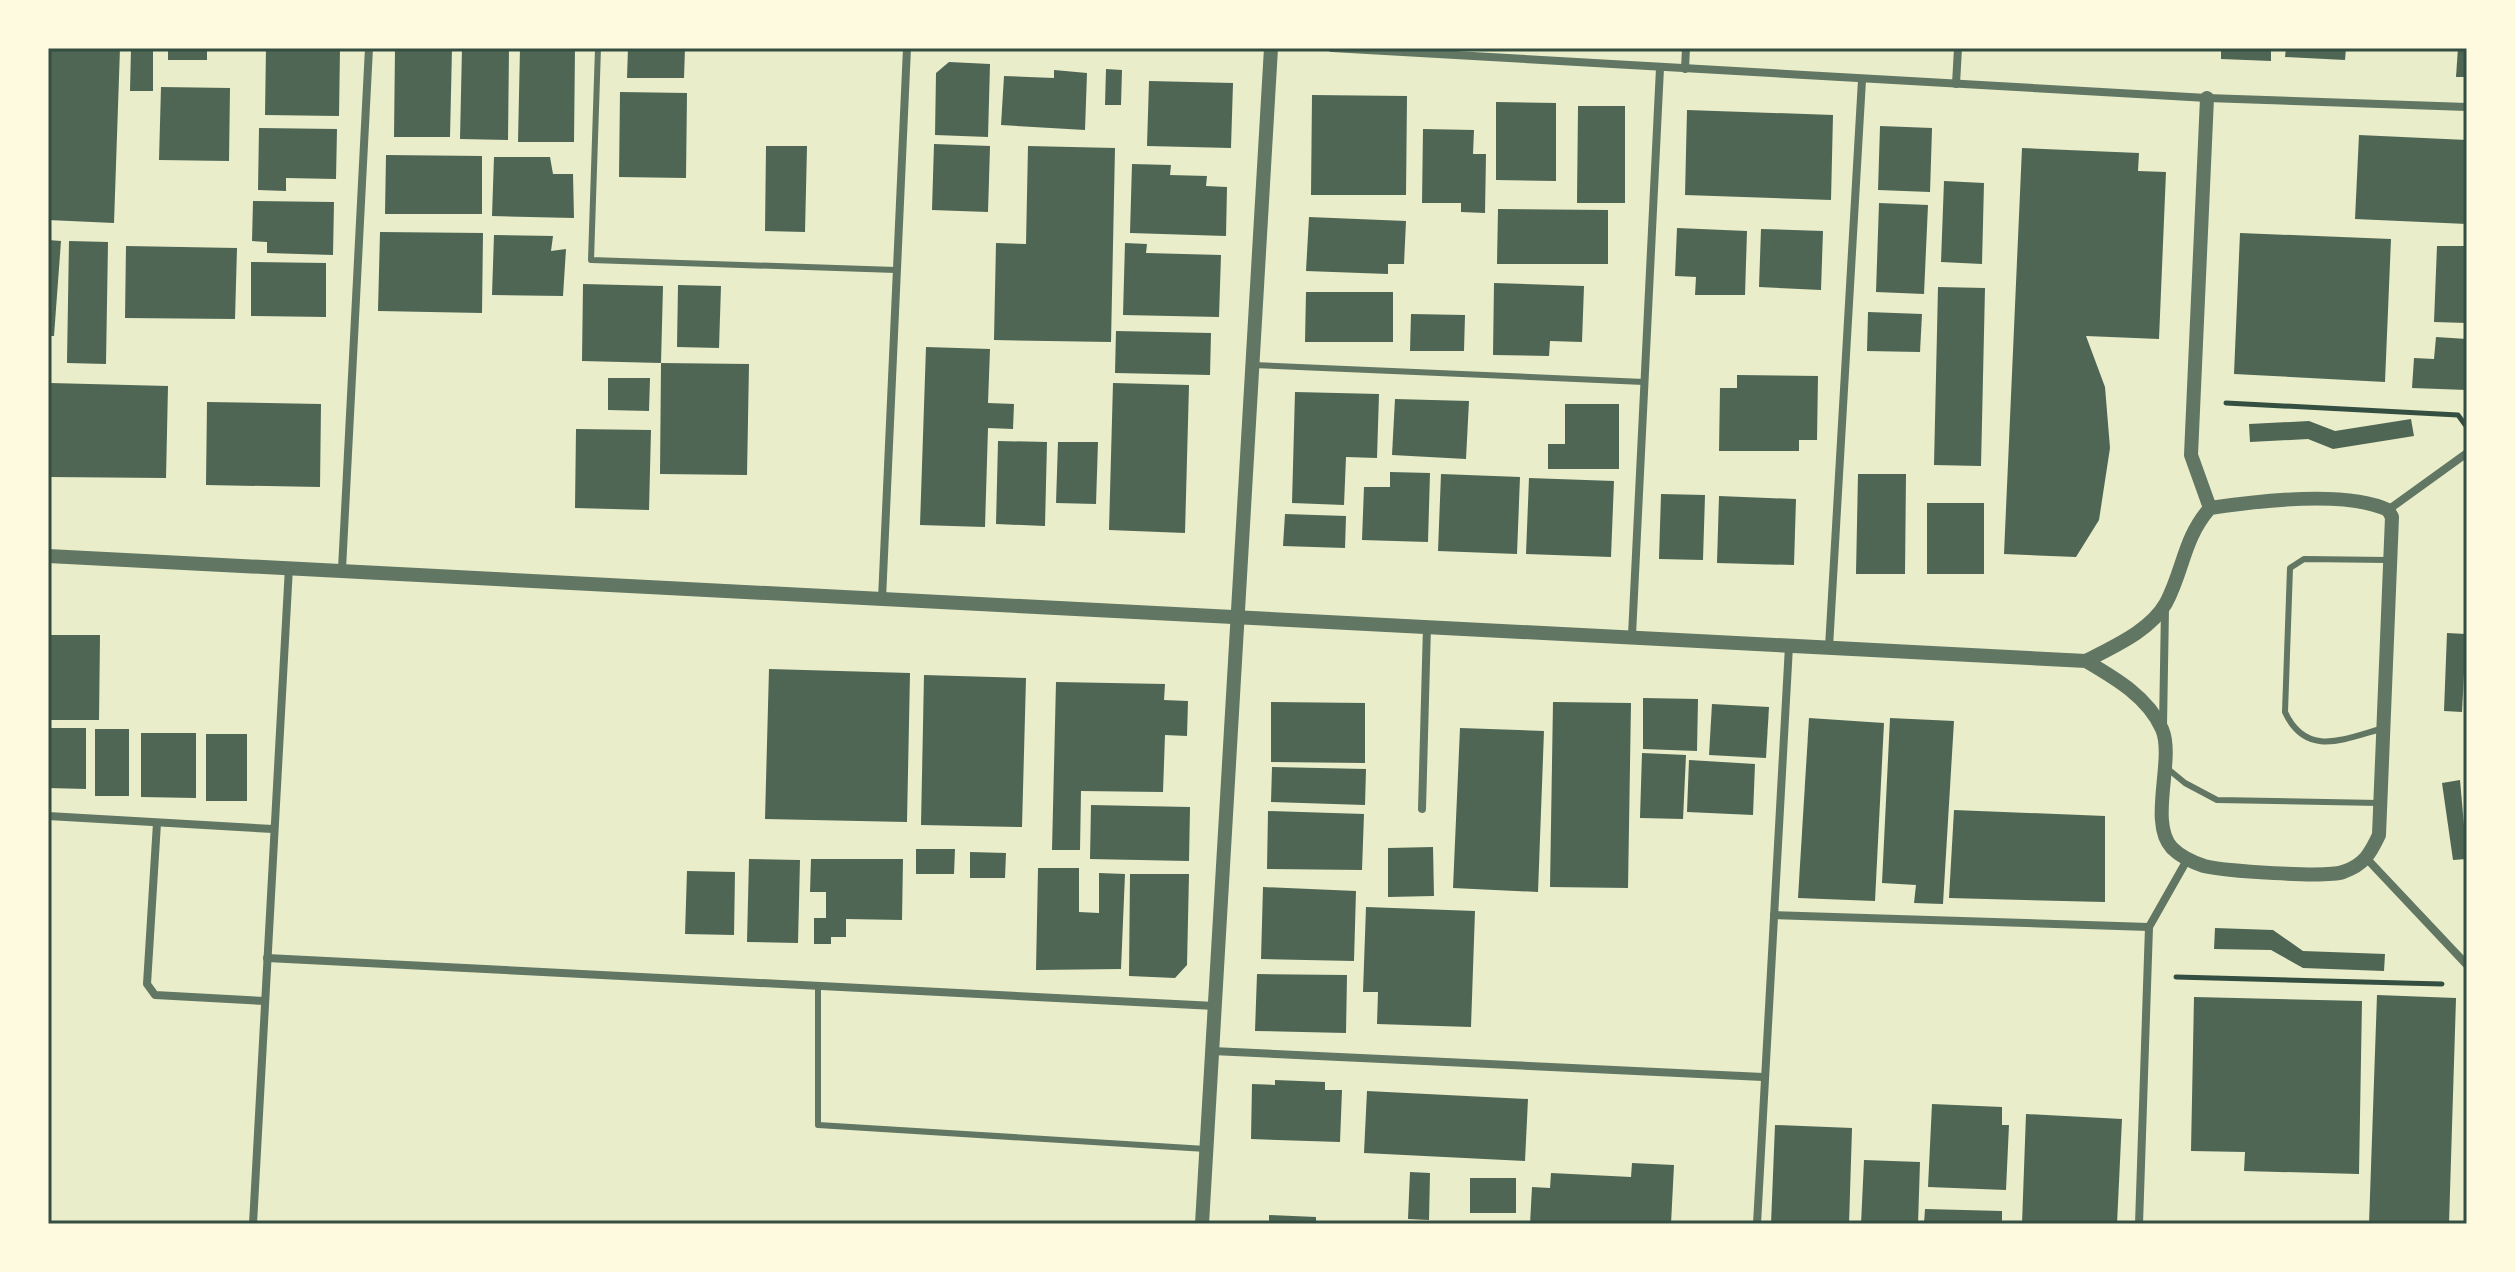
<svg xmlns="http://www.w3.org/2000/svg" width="2515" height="1272" font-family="'Fira Sans',sans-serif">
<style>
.building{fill:#4f6655}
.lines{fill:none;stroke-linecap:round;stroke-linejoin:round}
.path{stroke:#344e41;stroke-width:5}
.service{stroke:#617663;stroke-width:6}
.minor{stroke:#617663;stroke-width:8}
.tertiary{stroke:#617663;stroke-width:14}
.neatline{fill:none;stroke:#344e41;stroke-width:3}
</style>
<rect width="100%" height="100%" fill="#e9edc9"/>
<!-- building -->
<g class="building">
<polygon points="48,48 120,48 114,223 48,220"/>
<polygon points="131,48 153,48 153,91 130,91"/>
<rect x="168" y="48" width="39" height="12"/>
<polygon points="266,48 340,48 339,116 265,115"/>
<polygon points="395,48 452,48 450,137 394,137"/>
<polygon points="462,48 509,48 508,140 460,139"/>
<polygon points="520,48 575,48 574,142 518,142"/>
<polygon points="628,48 685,48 684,78 627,78"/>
<polygon points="2221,48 2271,48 2271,61 2221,59"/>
<polygon points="2286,48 2346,48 2345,60 2285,57"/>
<polygon points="2458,48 2467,48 2467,77 2456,77"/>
<polygon points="949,62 990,64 988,137 935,135 936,73"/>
<polygon points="1106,69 1122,70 1121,105 1105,105"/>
<polygon points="1054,70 1087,73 1085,130 1001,125 1004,76 1054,78"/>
<polygon points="1149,81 1233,83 1231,148 1147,146"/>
<polygon points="161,87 230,88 229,161 159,160"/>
<polygon points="620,92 687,93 686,178 619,177"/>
<polygon points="1312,95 1407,96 1406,195 1311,195"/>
<polygon points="1496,102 1556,103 1556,181 1496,180"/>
<polygon points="1578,106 1625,106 1625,203 1577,203"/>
<polygon points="1687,110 1833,115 1831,200 1685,195"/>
<polygon points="1880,126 1932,128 1930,192 1878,190"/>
<polygon points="259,128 337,129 336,179 286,178 286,191 258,190"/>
<polygon points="1423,129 1474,130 1473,154 1486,154 1485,213 1461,212 1461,203 1422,203"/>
<polygon points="2359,135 2467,140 2467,224 2355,219"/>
<polygon points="934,144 990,146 988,212 932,210"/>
<polygon points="766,146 807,146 805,232 765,231"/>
<polygon points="1028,146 1115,148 1111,342 994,340 996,243 1026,244"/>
<polygon points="2022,148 2139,153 2138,171 2166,172 2159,339 2086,336 2105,387 2110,448 2099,520 2076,557 2004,554"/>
<polygon points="386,155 482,156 482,214 385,214"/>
<polygon points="494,157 550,157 553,174 573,174 574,218 492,216"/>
<polygon points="1132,164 1171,165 1170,175 1207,176 1206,186 1227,187 1226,236 1130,233"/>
<polygon points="1944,181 1984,183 1982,264 1941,262"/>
<polygon points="253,201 334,202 333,255 267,253 267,242 252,241"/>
<polygon points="1879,203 1928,205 1924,294 1876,292"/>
<polygon points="1498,209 1608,210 1608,264 1497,264"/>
<polygon points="1309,217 1406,221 1404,264 1388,264 1388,274 1306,271"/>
<polygon points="1677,228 1747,231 1745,295 1695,295 1696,277 1675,276"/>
<polygon points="1761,229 1823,231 1821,290 1759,287"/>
<polygon points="380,232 483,233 482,313 378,311"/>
<polygon points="2240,233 2391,239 2385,382 2234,374"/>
<polygon points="494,235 553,236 551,251 566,249 563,296 492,295"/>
<polygon points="48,240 61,241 54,336 48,336"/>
<polygon points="69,241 108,242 106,364 67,363"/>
<polygon points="1125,243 1147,244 1146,253 1221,255 1219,317 1123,315"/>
<polygon points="126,246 237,248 235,319 125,318"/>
<polygon points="2437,246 2467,246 2467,323 2434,322"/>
<polygon points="251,262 326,263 326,317 251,316"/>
<polygon points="1494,283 1584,286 1582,342 1550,341 1549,356 1493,355"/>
<polygon points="583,284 663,286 661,363 582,361"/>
<polygon points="678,285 721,286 719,348 677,347"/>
<polygon points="1938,287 1985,288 1981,466 1934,465"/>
<polygon points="1306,292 1393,292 1393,342 1305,342"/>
<polygon points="1868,312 1922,314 1920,352 1867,351"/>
<polygon points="1411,314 1465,315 1464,351 1410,351"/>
<polygon points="1116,331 1211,333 1210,375 1115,373"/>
<polygon points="2436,337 2467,339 2467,390 2412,388 2414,358 2434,359"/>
<polygon points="926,347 990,349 988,403 1014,404 1013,429 988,428 985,527 920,525"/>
<polygon points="661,363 749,364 747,475 660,474"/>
<polygon points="1737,375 1818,376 1817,440 1799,440 1799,451 1719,451 1720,388 1737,388"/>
<polygon points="608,378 650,378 649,411 608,410"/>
<polygon points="50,383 168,386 166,478 49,477"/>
<polygon points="1113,383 1189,385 1185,533 1109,530"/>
<polygon points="1295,392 1379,394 1377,458 1346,457 1344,505 1292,503"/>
<polygon points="1395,399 1469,401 1466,459 1392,455"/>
<polygon points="207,402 321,404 320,487 206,485"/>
<polygon points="1565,404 1619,404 1619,469 1548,469 1548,444 1565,444"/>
<polygon points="2411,419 2414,436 2333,449 2308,439 2250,442 2249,424 2309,421 2335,431"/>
<polygon points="576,429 651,430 649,510 575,508"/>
<polygon points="998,441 1047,442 1045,526 996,524"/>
<polygon points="1058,442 1098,442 1096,504 1056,503"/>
<polygon points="1390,472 1430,473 1428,542 1362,540 1364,487 1390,487"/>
<polygon points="1441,474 1520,477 1517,554 1438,551"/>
<polygon points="1858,474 1906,474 1905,574 1856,574"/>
<polygon points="1529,478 1614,481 1611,557 1526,554"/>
<polygon points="1661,494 1705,495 1703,560 1659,559"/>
<polygon points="1719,496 1796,499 1794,565 1717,563"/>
<rect x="1927" y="503" width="57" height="71"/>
<polygon points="1285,514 1346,516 1345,548 1283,546"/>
<polygon points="2447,633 2466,634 2462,712 2444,711"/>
<polygon points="48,635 100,635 99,720 48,720"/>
<polygon points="769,669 910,673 907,822 765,819"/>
<polygon points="924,675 1026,678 1022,827 921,825"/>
<polygon points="1056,682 1165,684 1164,700 1188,701 1187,736 1165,735 1163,792 1081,791 1080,850 1052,850"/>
<polygon points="1643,698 1698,699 1697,751 1643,749"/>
<polygon points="1271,702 1365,703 1365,763 1271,762"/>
<polygon points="1553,702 1631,703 1628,888 1550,887"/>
<polygon points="1712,704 1769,707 1766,758 1709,755"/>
<polygon points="1809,718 1884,723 1875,901 1798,898"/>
<polygon points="1890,718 1954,721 1943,904 1914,903 1916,885 1882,883"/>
<polygon points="48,728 86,728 86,789 48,788"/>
<polygon points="1460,728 1544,731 1538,892 1453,888"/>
<rect x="95" y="729" width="34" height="67"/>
<polygon points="141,733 196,733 196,798 141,797"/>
<rect x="206" y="734" width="41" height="67"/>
<polygon points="1642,753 1686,755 1683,819 1640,818"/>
<polygon points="1689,760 1755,764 1753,815 1687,812"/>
<polygon points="1272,767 1366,769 1365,805 1271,802"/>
<polygon points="2460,780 2467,859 2453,860 2442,783"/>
<polygon points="1091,805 1190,807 1189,861 1090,859"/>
<polygon points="1954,810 2105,816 2105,902 1949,898"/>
<polygon points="1268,811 1364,814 1362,870 1267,869"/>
<polygon points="1433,847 1434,896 1388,897 1388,848"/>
<polygon points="916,849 955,849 954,874 916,874"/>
<polygon points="970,852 1006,853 1005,878 970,878"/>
<polygon points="749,859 800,860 798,943 747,942"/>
<polygon points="811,859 903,859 902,920 846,919 846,937 831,937 831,944 814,944 814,918 826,918 826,892 810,892"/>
<polygon points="1038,868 1079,868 1079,912 1099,913 1099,873 1125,874 1121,969 1036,970"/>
<polygon points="687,871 735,872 734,935 685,934"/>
<polygon points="1130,874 1189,874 1187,965 1175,978 1129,976"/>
<polygon points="1263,887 1356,891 1354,961 1261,959"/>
<polygon points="1366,907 1475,911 1471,1027 1377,1024 1378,992 1363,992"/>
<polygon points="2215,928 2273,930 2303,951 2385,954 2384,971 2303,968 2271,950 2214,949"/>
<polygon points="1257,974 1347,975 1346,1033 1255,1031"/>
<polygon points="2377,995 2456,998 2449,1224 2369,1224"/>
<polygon points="2194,997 2362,1001 2359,1174 2244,1171 2245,1152 2191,1151"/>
<polygon points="1275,1080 1325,1082 1325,1090 1342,1090 1340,1142 1251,1139 1252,1084 1275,1085"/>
<polygon points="1367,1091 1528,1099 1525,1161 1364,1153"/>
<polygon points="1932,1104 2002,1107 2002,1125 2009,1125 2006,1190 1928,1187"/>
<polygon points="2026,1114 2122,1119 2117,1224 2022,1224"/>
<polygon points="1775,1125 1852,1128 1849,1224 1771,1224"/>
<polygon points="1864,1160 1920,1162 1918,1224 1861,1224"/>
<polygon points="1632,1163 1674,1165 1671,1224 1530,1224 1532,1187 1550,1188 1551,1173 1631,1177"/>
<polygon points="1410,1172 1430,1173 1429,1220 1408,1219"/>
<rect x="1470" y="1178" width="46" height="35"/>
<polygon points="1925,1209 2002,1211 2002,1224 1924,1224"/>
<polygon points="1269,1215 1316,1217 1316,1224 1269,1224"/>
</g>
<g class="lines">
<!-- path -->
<g class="path">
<polyline points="2226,403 2458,415 2466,426"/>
<polyline points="2176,977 2442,984"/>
</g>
<!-- service -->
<g class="service">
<polyline points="598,48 591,260 896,270"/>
<polyline points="1253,365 1644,382"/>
<path d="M2384,728c-40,11 -78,30 -99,-16l5,-144 14,-9 84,1"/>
<polyline points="2168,769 2185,783 2217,800 2379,803"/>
<polyline points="818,986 818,1125 1206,1149"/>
</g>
<!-- minor -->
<g class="minor">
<polyline points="1332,48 2207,98 2467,107"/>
<polyline points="1685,69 1686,48"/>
<polyline points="1956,84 1958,48"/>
<polyline points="2388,510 2467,453"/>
<polyline points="342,569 369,48"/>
<polyline points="882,599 907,48"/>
<polyline points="1632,635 1660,68"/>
<polyline points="1829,647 1862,80"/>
<polyline points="2163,726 2165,608"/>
<polyline points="1422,809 1427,626"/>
<polyline points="48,816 273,829"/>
<polyline points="157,823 147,984 155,995 265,1001"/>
<polyline points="2368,860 2467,965"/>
<polyline points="1774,915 2149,927"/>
<polyline points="267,958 1215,1006"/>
<polyline points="1212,1051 1763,1077"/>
<polyline points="253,1224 289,567"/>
<polyline points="1757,1224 1789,646"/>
<polyline points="2139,1224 2149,927 2187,860"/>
</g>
<!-- tertiary -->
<g class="tertiary">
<polyline points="2207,98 2191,455 2210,508"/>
<path d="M48,556l2038,105c29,17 62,36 76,68 13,30 -14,93 10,119 9,9 20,14 32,18 20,5 121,12 139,6 21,-7 27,-18 36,-37l13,-318 -4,-7c-42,-20 -131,-9 -178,-2 -27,31 -26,61 -44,95 -16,28 -52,43 -80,58"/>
<polyline points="1202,1224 1271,48"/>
</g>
</g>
<!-- border -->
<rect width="2515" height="1272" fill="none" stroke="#fefae0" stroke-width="100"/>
<rect x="50" y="50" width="2415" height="1172" class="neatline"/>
</svg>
